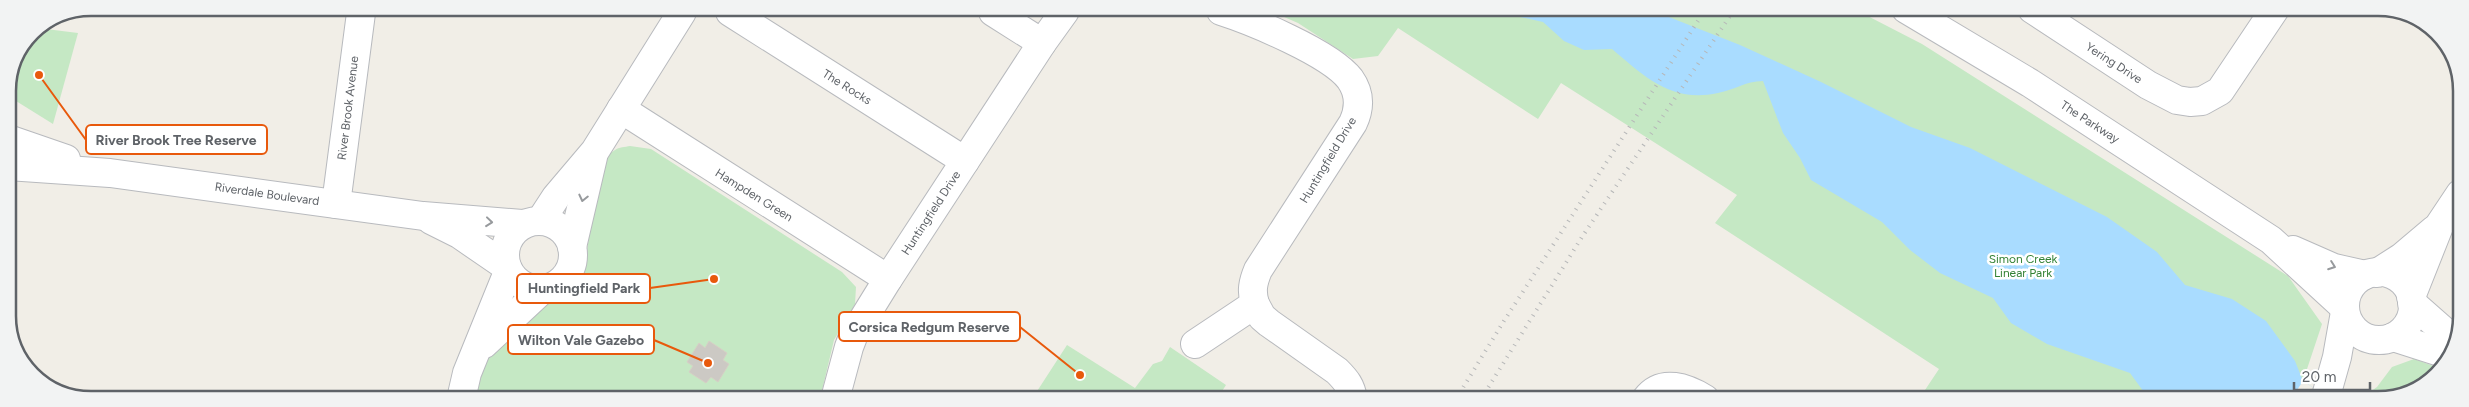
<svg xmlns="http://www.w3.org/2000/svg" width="2469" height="407" font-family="Figtree,sans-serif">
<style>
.green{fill:#c5e8c4}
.water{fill:#a9dcff}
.pier{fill:#f1eee7}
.building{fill:#ccc9c4;stroke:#d6d0c5}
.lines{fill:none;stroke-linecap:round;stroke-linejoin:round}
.minor-casing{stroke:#b8babe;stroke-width:30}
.minor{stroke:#fff;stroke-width:28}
.rail{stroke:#b6b7b8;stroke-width:4;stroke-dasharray:1 6;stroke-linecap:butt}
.oneway{stroke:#979a9d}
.labels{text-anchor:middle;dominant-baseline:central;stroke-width:5;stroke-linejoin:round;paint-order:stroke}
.street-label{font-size:12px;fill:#5f6368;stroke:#fff}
.park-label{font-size:12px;fill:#338234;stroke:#fff}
.rim{fill:none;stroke:#5f6368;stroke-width:2.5}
.leader{fill:none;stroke:#e8590c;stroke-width:2}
.callout-dot{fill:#e8590c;stroke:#fff;stroke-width:2}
.callout{fill:#fff;stroke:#e8590c;stroke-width:2}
.callout-label{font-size:14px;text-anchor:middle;font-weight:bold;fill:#5f6368}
</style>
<rect width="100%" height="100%" fill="#f1eee7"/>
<!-- green -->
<g class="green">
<polygon points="1856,10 1922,44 2288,276 2322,324 2303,381 2291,399 1933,399 1923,393 1939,369 1715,223 1737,195 1561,83 1538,119 1398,28 1378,56 1353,59 1298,23 1270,11"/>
<path d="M38,28l40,5 -25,91 -45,-28c-1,-24 10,-55 30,-68z"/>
<path d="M630,146l21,3 191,123 14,15 -1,17 -21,36 -14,59h-347c8,-35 31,-75 64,-91 12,-5 33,-10 40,-21 20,-32 5,-119 38,-137 4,-3 10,-3 15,-4z"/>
<polygon points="1067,345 1135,388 1153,364 1162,361 1170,347 1226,385 1217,399 1032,399"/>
<polygon points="2414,359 2439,368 2433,379 2378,399 2360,399 2377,387 2392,367"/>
</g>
<!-- water -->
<path class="water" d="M1516,10h135l89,35 81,37 90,45 59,21 137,69 50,35 28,33 47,14 34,22 29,40 8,20 28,18h-182l-19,-26 -83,-29 -36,-21 -18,-25 -53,-25 -30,-23 -28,-28 -71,-42 -11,-22 -17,-25 -20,-52c-18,0 -28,9 -45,12 -47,10 -73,-16 -106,-44l-28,1 -20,-9 -21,-19 -23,-5z"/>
<!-- pier -->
<polygon class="pier" points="2303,381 2331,399 2291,399"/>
<!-- building -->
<polygon class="building" points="709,341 727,353 723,360 729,364 718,382 711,377 706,383 689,372 693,366 687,362 699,343 705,348"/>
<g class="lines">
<defs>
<g id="minor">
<polyline points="1906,9 2030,83 2271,240 2345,308"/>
<polyline points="2032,9 2148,85 2177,100 2190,102 2202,101 2220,91 2275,9"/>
<polyline points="730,12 965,161"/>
<polyline points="993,12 1042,43"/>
<polyline points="621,109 888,279"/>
<polyline points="8,139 66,159"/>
<polyline points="8,166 110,173 423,216 522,224"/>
<polyline points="336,204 361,13"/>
<polyline points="431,220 459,234 507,267"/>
<polyline points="541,220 556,197 595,151 682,12"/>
<circle cx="539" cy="255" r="34"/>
<polyline points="572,247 593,157"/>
<polyline points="2293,250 2334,268 2365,275"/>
<circle cx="2379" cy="306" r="34"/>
<polyline points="2377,273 2402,257 2434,230"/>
<polyline points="2411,297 2440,224 2460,194"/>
<polyline points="2412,303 2454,340"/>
<path d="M1255,304l7,13 7,6 68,48c9,9 14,15 16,28"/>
<polyline points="2393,337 2446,354"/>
<polyline points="484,344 543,289"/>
<path d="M1195,344l60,-40c-4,-13 -2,-22 3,-34l95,-147c7,-15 7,-30 -3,-44 -20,-26 -98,-58 -129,-68"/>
<polyline points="2326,396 2337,357 2345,312"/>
<polyline points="461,399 467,373 508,272"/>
<polyline points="835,399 849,347 854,334 888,279 1042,43 1065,11"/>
<path d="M1646,399c16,-21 41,-11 59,0"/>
</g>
</defs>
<!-- minor casing -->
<use href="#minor" class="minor-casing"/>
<!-- minor -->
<use href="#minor" class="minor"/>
<!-- rail -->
<g class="rail">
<polyline points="1456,399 1502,324 1705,10"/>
<polyline points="1481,399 1582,237 1734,10"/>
</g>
</g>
<!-- one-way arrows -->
<defs><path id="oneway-chevron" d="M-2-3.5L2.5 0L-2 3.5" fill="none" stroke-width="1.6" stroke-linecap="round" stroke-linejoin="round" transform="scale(1.25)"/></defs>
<g class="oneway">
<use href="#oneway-chevron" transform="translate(583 198) rotate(103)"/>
<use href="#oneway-chevron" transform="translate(489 222) rotate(6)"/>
<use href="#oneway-chevron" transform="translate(2332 266) rotate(20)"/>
</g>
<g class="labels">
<!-- street labels -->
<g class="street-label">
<text transform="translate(2114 63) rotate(33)">Yering Drive</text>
<text transform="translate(847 87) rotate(32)">The Rocks</text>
<text transform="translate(348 108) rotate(-83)">River Brook Avenue</text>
<text transform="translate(2090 122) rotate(33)">The Parkway</text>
<text transform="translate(1328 160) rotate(-59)">Huntingfield Drive</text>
<text transform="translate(267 194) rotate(8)">Riverdale Boulevard</text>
<text transform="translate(754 195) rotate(32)">Hampden Green</text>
<text transform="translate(931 213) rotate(-57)">Huntingfield Drive</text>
</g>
<!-- park labels -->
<g class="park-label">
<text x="2023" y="259">Simon Creek<tspan x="2023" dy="14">Linear Park</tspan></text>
</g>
</g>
<!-- crop -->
<path d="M0 0H2469V407H0ZM91 16H2378A75 75 0 0 1 2453 91V316A75 75 0 0 1 2378 391H91A75 75 0 0 1 16 316V91A75 75 0 0 1 91 16Z" fill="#f2f3f3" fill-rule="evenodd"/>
<path class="rim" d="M91 16H2378A75 75 0 0 1 2453 91V316A75 75 0 0 1 2378 391H91A75 75 0 0 1 16 316V91A75 75 0 0 1 91 16Z"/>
<!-- callouts -->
<path class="leader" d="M39 75L86 140M714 279L650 288M1080 375L1020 327M708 363L654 340"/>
<g class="callout-dot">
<circle cx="39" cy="75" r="5"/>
<circle cx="714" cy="279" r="5"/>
<circle cx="1080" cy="375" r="5"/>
<circle cx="708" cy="363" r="5"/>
</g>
<g class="callout">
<rect x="86" y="125" width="181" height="29" rx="5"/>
<rect x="517" y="274" width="133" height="29" rx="5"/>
<rect x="839" y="312" width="181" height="29" rx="5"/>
<rect x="508" y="325" width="146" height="29" rx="5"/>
</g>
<g class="callout-label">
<text x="176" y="145">River Brook Tree Reserve</text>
<text x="584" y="293">Huntingfield Park</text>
<text x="929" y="332">Corsica Redgum Reserve</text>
<text x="581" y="345">Wilton Vale Gazebo</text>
</g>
<!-- scale -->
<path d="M2294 382v8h76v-8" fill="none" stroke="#5f6368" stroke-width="2.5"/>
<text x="2302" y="382" font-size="15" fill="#5f6368" stroke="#ffffff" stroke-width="4" paint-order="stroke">20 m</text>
</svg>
